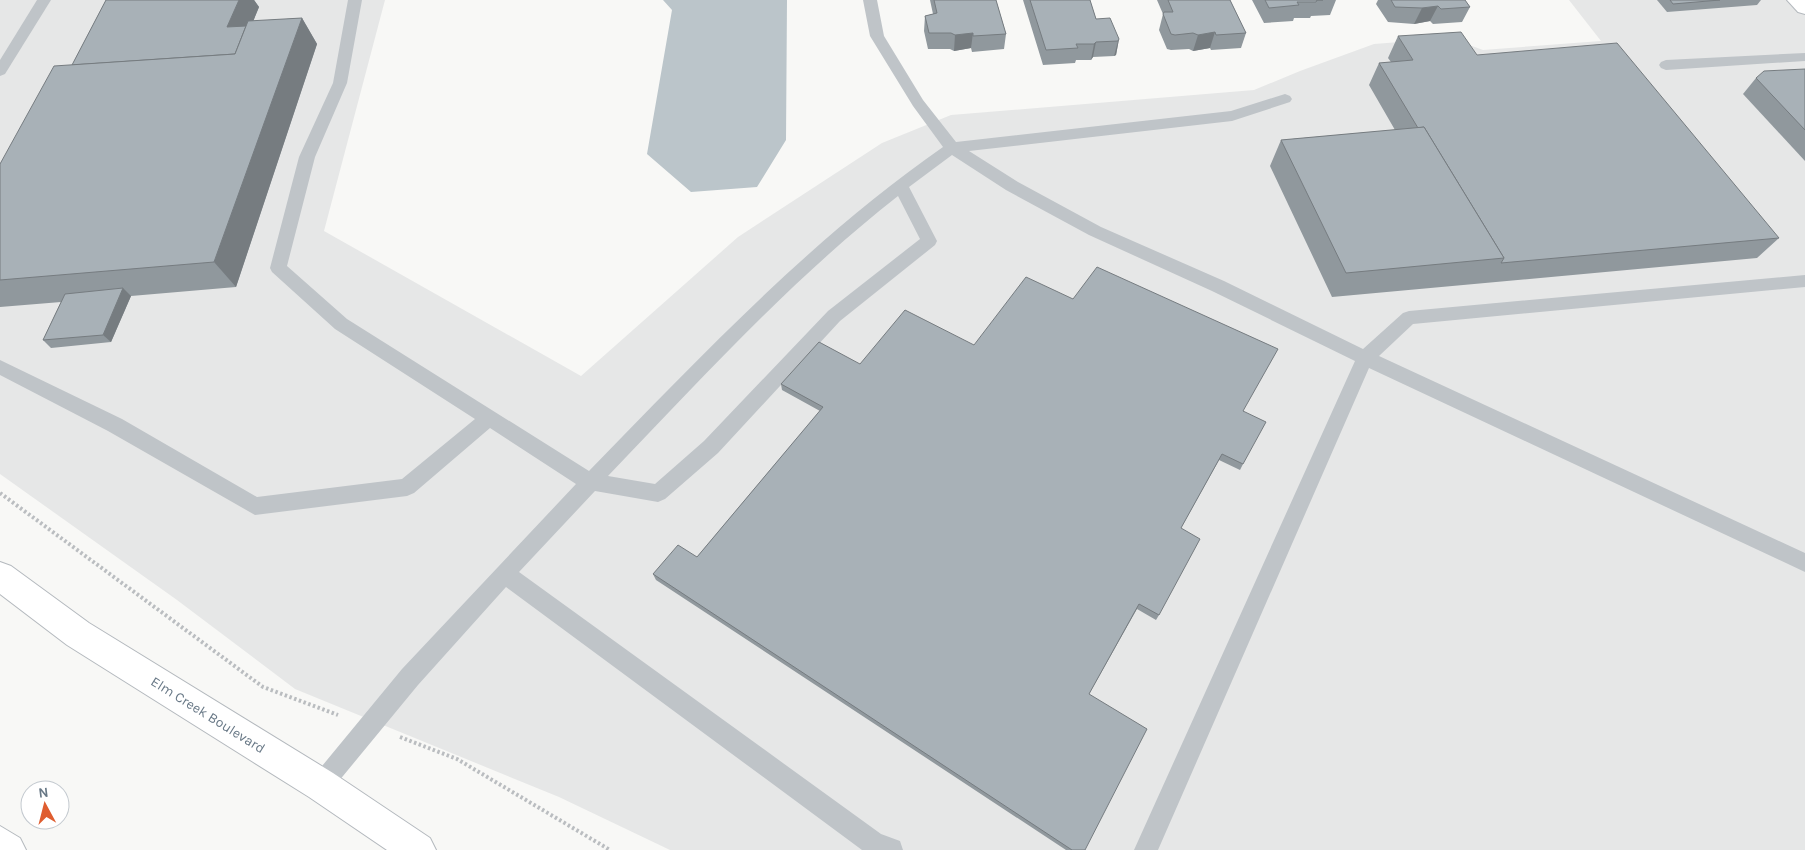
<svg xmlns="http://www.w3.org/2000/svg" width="1805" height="850" font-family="Karla,sans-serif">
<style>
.built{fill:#e6e7e7}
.water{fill:#bbc5ca}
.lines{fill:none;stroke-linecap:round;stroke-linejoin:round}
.secondary-casing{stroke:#b4b9be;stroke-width:2}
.path{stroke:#babdc0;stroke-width:4;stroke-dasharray:2.5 2.5;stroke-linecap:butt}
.lane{fill:#bfc4c8;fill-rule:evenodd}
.secondary{fill:#fff;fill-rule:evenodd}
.wall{fill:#90989d}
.shaded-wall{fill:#767c80}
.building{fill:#a8b1b7;stroke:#767c80}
.labels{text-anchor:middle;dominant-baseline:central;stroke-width:5;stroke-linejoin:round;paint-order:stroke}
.street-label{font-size:14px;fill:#687886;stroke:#fff}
</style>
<rect width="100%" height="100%" fill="#f8f8f6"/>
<!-- built -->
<polygon class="built" points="0,0 385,0 324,231 581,376 738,237 882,143 951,115 1254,90 1300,71 1374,44 1450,38 1483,50 1601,41 1569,0 1805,0 1805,850 670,850 559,797 295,689 177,600 0,474"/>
<!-- water -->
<polygon class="water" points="663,0 787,0 786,140 757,187 691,192 647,154 672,10"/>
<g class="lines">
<defs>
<g id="secondary">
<polygon points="1787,0 1805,0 1805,14 1798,12"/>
<polygon points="0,562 11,566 89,623 333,773 430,838 436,850 387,850 309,797 67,645 0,594"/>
<polygon points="0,826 20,838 26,850 0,850"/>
</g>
</defs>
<!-- secondary casing -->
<use href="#secondary" class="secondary-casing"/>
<!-- path -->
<g class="path">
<polyline points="0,493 263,687 338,715"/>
<polyline points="400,737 457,759 610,850"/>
</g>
<!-- lane -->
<g class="lane">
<polygon points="37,0 51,0 5,74 0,76 0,60"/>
<path d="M348,0h14l-15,83 -32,74 -28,109 60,53 242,152c112,-115 222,-232 354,-324l-30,-41 -43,-70 -7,-36h14l7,36 39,64 33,42 275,-31 54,-17 5,2 2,3 -2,3 -58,19 -263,30 49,31 83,45 123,54 139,68 40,-36 6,-2 396,-36v12l-392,37 -34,32 426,197v19l-436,-204 -211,482h-24l221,-489 -143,-70 -123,-56 -83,-45 -54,-35 -43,32 28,54 -2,4 -95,76 -122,132 -53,46 -7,3 -63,-11 -76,81 362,262 19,7 3,9h-41l-356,-263 -88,98 -89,108 -8,4 -8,-4 -4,-8 4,-8 89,-108 174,-185 -86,-56 -76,65 -7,3 -152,19 -147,-84 -108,-56v-15l122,59 135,78 145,-18 73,-60 -140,-90 -63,-57 -2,-4 29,-111 34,-74zM898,196l22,43 -92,72 -124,130 -49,43 -47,-8c93,-97 184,-197 290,-280z"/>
<polygon points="1805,53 1805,61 1666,70 1661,68 1659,65 1661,62 1666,60"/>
</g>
<!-- secondary -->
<use href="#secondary" class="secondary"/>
</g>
<!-- wall -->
<g class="wall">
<polygon points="106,0 254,0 259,7 253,21 302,18 317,44 236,287 131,296 111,342 51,348 43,340 61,302 0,307 0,164 72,65"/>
<polygon points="930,0 996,0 1006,34 1004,49 972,52 971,48 954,51 950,49 928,49 924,31 925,16 933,14"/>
<polygon points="1023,0 1090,0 1096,19 1119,39 1116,55 1114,56 1093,57 1091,60 1076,60 1075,63 1043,65"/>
<polygon points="1157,0 1230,0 1246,33 1241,48 1211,50 1210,48 1193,51 1189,49 1171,50 1167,49 1159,30 1163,14"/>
<polygon points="1252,0 1336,0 1330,15 1311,16 1310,18 1294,18 1293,21 1264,23"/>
<polygon points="1378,0 1465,0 1470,7 1462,22 1433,24 1430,21 1414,24 1388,22 1376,4"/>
<polygon points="1657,0 1761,0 1757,5 1667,12"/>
<polygon points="1398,36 1477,55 1779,238 1757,258 1332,297 1270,166 1281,140 1395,130 1369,85 1379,63 1391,62 1388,58"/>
<polygon points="1805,69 1805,161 1743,94 1756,78"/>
<polygon points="974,345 1244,411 1243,464 1240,470 1219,460 1181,528 1159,615 1156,620 1137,609 1089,694 1085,850 1066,850 656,580 653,574 697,557 820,411 782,390 781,384 860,364"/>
</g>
<!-- shaded-wall -->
<g class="shaded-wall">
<polygon points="239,0 254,0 259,7 242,49 227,27"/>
<polygon points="1438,6 1430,21 1414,24 1422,8"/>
<polygon points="302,18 317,44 236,287 214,262"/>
<polygon points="1215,32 1210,48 1193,51 1198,35"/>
<polygon points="973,33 971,48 954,51 955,35"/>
<polygon points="1119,39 1116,55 1114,56 1118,41"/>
<polygon points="1096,42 1093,57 1091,60 1094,44"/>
<polygon points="123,288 131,296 111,342 103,335"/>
</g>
<!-- building -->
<g class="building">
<polygon points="106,0 239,0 227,27 246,26 235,54 72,65"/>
<polygon points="934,0 996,0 1006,34 973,36 973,33 955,35 951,33 929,33 925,16 937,13"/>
<polygon points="1030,0 1090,0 1096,19 1110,18 1119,39 1118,41 1096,42 1094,44 1076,44 1078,48 1046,50"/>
<polygon points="1168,0 1230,0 1246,33 1216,35 1215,32 1198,35 1193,33 1175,35 1171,34 1163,14 1164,12 1173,12"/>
<polygon points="1265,0 1323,0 1317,0 1316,2 1297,2 1299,5 1269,8"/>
<polygon points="1391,0 1465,0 1470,7 1441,9 1438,6 1422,8 1395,7"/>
<polygon points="1670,0 1720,0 1673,4"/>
<polygon points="302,18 214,262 0,280 0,164 54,66 235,54 248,21"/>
<polygon points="1461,32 1477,55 1617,43 1779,238 1501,263 1504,258 1424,127 1418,128 1379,63 1413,60 1398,36"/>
<polygon points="1805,69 1805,130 1756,78 1764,71"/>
<polygon points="1424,127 1504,258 1346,273 1281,140"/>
<polygon points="1097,267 1278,349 1243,411 1266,422 1243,464 1222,454 1181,528 1200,539 1159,615 1139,604 1089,694 1147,729 1085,850 1072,850 653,574 678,545 697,557 823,407 781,384 819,342 860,364 905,310 974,345 1026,277 1073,299"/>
<polygon points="123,288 103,335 43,340 65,294"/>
</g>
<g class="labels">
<!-- street labels -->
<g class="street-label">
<text transform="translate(208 715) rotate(32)">Elm Creek Boulevard</text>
</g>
</g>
<!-- north arrow -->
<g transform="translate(45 805) rotate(353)"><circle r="24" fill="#ffffff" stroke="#c3c9cf"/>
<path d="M0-4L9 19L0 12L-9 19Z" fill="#df5d2f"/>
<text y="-8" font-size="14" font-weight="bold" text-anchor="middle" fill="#687886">N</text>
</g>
</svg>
